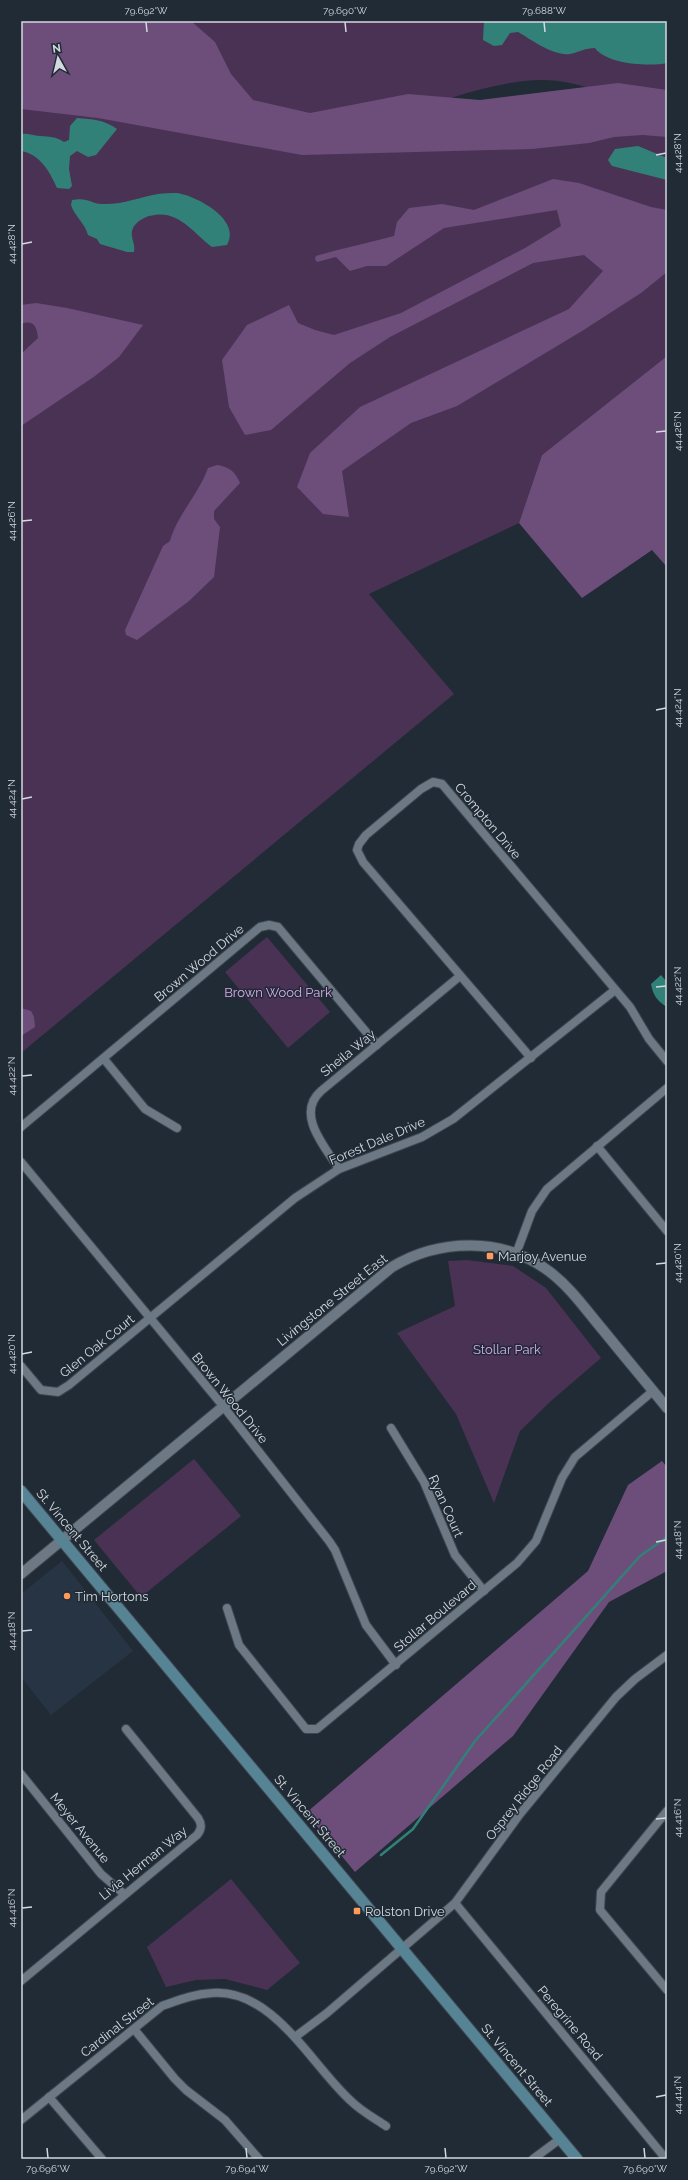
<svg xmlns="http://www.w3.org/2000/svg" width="688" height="2180" font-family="Raleway,sans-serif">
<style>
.built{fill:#263443}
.green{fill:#4a3255}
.forest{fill:#6d4e7a}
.water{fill:#318179}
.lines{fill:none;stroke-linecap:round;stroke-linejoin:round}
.stream{stroke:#318179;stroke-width:2.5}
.minor-casing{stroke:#3e464f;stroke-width:10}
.tertiary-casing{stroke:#3e464f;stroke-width:12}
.secondary-casing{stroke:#3e464f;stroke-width:13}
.minor{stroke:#6c7884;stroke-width:8}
.tertiary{stroke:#6c7884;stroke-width:10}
.secondary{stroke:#568494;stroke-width:11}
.ticks{fill:none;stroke:#d3d9e0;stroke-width:1.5}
.poi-dot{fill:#ff9b5a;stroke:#212b35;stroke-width:1.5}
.labels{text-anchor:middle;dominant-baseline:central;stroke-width:3;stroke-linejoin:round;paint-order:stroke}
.street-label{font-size:13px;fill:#d3d9e0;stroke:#212b35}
.park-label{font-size:13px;fill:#d8a9ee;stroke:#212b35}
.poi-label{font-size:13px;fill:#d3d9e0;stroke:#212b35;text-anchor:start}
.neatline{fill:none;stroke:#d3d9e0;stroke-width:1.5}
.ticks-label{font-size:10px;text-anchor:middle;fill:#d3d9e0}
</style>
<rect width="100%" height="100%" fill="#212b35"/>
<!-- built -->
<polygon class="built" points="62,1561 133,1651 51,1715 21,1677 21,1594"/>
<!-- green -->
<g class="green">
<path d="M77,21h590v88c-28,-1 -68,-20 -97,-26 -51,-12 -118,15 -167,31l264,15v227l-125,99 -23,68 -150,71 85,100 -433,359v-946z"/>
<polygon points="267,937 330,1012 288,1048 225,972"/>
<polygon points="467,1260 513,1266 546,1288 601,1358 552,1400 520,1431 494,1503 456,1414 397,1333 455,1306 448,1261"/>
<polygon points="194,1459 241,1516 141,1597 94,1540"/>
<polygon points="231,1879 300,1963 267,1990 225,1979 196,1980 166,1987 147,1947"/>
</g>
<!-- forest -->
<g class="forest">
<polygon points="21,21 191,21 215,42 231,74 253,100 310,113 408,94 480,100 618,83 667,90 667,137 643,135 614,137 589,143 532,149 302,155 98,118 21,109"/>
<path d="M553,179l26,4 72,24 16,3v62l-26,21 -59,38 -125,75 -46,17 -69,48 7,46 -26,-3 -26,-27 13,-34 50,-46 209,-98 34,-38 -19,-16 -51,8 -143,74 -40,26 -79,67 -26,5 -16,-28 -7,-47 25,-35 42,-20 9,18 17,7 19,5 67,-22 124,-65 36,-22 -4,-16 -113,18 -58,38h-19l-17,5 -14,-14 -19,5 -2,-3 1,-3c26,-8 52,-13 78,-20l3,-14 12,-14 33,-4 32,6z"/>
<path d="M36,303l31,5 76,17 -24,32 -24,19 -74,50v-72l17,-16c-1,-11 -4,-19 -17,-14v-19z"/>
<polygon points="667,356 667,567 652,550 582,598 519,523 542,455"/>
<path d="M217,465c12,2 18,6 23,18l-26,28v8l6,8 -6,50 -25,24 -52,39 -11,-5 -1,-5 38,-84 7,-5c7,-26 29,-47 38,-73z"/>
<polygon points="21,1008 31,1011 34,1017 35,1027 21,1036"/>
<polygon points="662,1461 667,1467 667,1571 609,1602 513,1736 355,1872 306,1813 588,1571 628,1485"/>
</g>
<!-- water -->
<g class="water">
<path d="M484,21h183v42c-18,4 -61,1 -72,-15 -9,0 -16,4 -25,6 -17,2 -38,-14 -52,-22l-8,1 -8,12 -8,1 -11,-6z"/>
<path d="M77,118c15,1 28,2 40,11l-21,26 -8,2 -11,-6 -7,5 -1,13 3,17 -3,3 -12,-1c-7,-16 -17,-34 -36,-37v-17c7,-1 12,2 19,2 10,1 15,0 24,6l5,-2 1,-14z"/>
<polygon points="638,146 667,158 667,180 612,166 608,160 615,149"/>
<path d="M177,193c20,3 65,27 50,52l-15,2c-20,-15 -34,-39 -63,-31 -6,2 -13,6 -16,12 -4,9 3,15 1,24h-7l-27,-8 -3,-5 -9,-4c-3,-12 -13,-18 -17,-30l1,-5c16,-3 17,3 30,4 20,1 38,-7 56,-10 6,-1 13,-1 19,-1z"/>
<path d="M661,975l6,7v25c-10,-6 -14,-12 -16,-23z"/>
</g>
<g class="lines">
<!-- stream -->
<polyline class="stream" points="381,1855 413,1829 475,1741 640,1556 667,1537"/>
<defs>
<g id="minor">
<polyline points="531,1058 363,862 357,850 359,844 366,835 421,789 433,782 442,784 630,1007 649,1039 667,1061"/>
<polyline points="104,1059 145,1109 177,1128"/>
<polyline points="21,1127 260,927 269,925 278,927 377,1045"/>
<polyline points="597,1146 667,1231"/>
<polyline points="21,1162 223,1406 329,1541 335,1550 366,1625 396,1665"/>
<path d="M339,1169c-14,-22 -44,-55 -18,-78l139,-115"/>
<polyline points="516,1254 532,1211 547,1189 667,1088"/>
<polyline points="21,1366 41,1390 58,1392 69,1385 295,1198 339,1169 422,1137 453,1119 615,990"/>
<polyline points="391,1428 424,1482 455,1555 484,1591"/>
<polyline points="227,1608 239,1645 306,1729 317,1729 517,1563 536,1541 562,1478 575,1457 653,1391"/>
<polyline points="21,1774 101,1874 124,1894"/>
<polyline points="667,1811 601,1892 600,1910 667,1990"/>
<polyline points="455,1903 666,2159"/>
<path d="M21,1981l176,-146c5,-6 5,-11 1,-17l-72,-89"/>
<polyline points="134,2029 175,2079 186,2090 225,2120 259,2159"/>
<polyline points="295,2037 327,2013 455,1903 520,1814 616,1697 635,1679 667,1655"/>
<polyline points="49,2097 102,2159"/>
<path d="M21,2120l141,-114c17,-6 32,-12 50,-13 61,-5 100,73 139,108 10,10 23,17 35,25"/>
<polyline points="533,2159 560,2139"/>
</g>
<path id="tertiary" d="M21,1574l371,-307c48,-29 112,-30 158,5 21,16 36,38 53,58 21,26 43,52 64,78"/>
<polyline id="secondary" points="21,1491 577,2159"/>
</defs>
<!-- minor casing -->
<use href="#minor" class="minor-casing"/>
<!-- tertiary casing -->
<use href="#tertiary" class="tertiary-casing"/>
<!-- secondary casing -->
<use href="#secondary" class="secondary-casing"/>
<!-- minor -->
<use href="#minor" class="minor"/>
<!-- tertiary -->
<use href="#tertiary" class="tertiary"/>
<!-- secondary -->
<use href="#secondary" class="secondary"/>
</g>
<!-- ticks -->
<path class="ticks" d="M146,22l1,10M345,22l1,10M544,22l1,10M656,155l10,-2M22,244l10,-2M656,432l10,-1M22,521l10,-1M656,710l10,-2M22,799l10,-2M656,987l10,-1M22,1076l10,-1M656,1264l10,-1M22,1354l10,-2M656,1542l10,-2M22,1631l10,-1M656,1819l10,-1M22,1908l10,-1M656,2097l10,-2M47,2148l1,10M246,2148l1,10M445,2148l1,10M644,2148l1,10"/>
<!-- markers -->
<g class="poi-dot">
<rect x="486" y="1252" width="8" height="8" rx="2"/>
<circle cx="67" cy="1596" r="4"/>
<rect x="353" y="1907" width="8" height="8" rx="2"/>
</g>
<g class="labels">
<!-- street labels -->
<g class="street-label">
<text transform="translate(488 821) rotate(50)">Crompton Drive</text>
<text transform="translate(199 963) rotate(-40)">Brown Wood Drive</text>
<text transform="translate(348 1053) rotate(-39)">Sheila Way</text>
<text transform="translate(377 1141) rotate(-23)">Forest Dale Drive</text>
<text transform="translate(332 1300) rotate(-39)">Livingstone Street East</text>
<text transform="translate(97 1346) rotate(-39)">Glen Oak Court</text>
<text transform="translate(230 1398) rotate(51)">Brown Wood Drive</text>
<text transform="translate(446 1506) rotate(66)">Ryan Court</text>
<text transform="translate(72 1530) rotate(50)">St. Vincent Street</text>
<text transform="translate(435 1616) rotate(-40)">Stollar Boulevard</text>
<text transform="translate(524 1793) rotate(-52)">Osprey Ridge Road</text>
<text transform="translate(310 1816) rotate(50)">St. Vincent Street</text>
<text transform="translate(80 1828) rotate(51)">Meyer Avenue</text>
<text transform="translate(143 1863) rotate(-39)">Livia Herman Way</text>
<text transform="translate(570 2023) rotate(50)">Peregrine Road</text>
<text transform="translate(117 2027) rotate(-38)">Cardinal Street</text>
<text transform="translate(517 2065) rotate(50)">St. Vincent Street</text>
</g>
<!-- park labels -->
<g class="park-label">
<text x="278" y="992">Brown Wood Park</text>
<text x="507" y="1349">Stollar Park</text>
</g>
<!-- poi labels -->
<g class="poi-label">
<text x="498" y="1256">Marjoy Avenue</text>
<text x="75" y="1596">Tim Hortons</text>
<text x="365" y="1911">Rolston Drive</text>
</g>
</g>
<!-- border -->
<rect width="688" height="2180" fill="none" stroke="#212b35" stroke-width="44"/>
<!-- north arrow -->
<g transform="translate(58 58) rotate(352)" stroke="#212b35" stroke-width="3" paint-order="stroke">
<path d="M0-3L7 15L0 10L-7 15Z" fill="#d3d9e0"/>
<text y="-6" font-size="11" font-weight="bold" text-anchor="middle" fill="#d3d9e0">N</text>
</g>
<rect x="22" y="22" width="644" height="2136" class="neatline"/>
<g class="ticks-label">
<text x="146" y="14">79.692°W</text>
<text x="345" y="14">79.690°W</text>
<text x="544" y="14">79.688°W</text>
<text transform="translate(677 153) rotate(-90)" y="4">44.428°N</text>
<text transform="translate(11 244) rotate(-90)" y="4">44.428°N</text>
<text transform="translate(677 431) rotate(-90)" y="4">44.426°N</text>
<text transform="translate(11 521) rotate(-90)" y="4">44.426°N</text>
<text transform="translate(677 708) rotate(-90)" y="4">44.424°N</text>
<text transform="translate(11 799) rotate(-90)" y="4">44.424°N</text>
<text transform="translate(677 986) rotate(-90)" y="4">44.422°N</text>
<text transform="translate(11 1076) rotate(-90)" y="4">44.422°N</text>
<text transform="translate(677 1263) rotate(-90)" y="4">44.420°N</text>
<text transform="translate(11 1354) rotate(-90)" y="4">44.420°N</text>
<text transform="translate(677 1540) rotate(-90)" y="4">44.418°N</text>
<text transform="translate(11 1631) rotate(-90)" y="4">44.418°N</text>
<text transform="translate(677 1818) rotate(-90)" y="4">44.416°N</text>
<text transform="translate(11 1908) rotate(-90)" y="4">44.416°N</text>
<text transform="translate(677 2095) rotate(-90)" y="4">44.414°N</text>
<text x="48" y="2172">79.696°W</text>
<text x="247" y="2172">79.694°W</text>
<text x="446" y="2172">79.692°W</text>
<text x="645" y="2172">79.690°W</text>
</g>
</svg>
